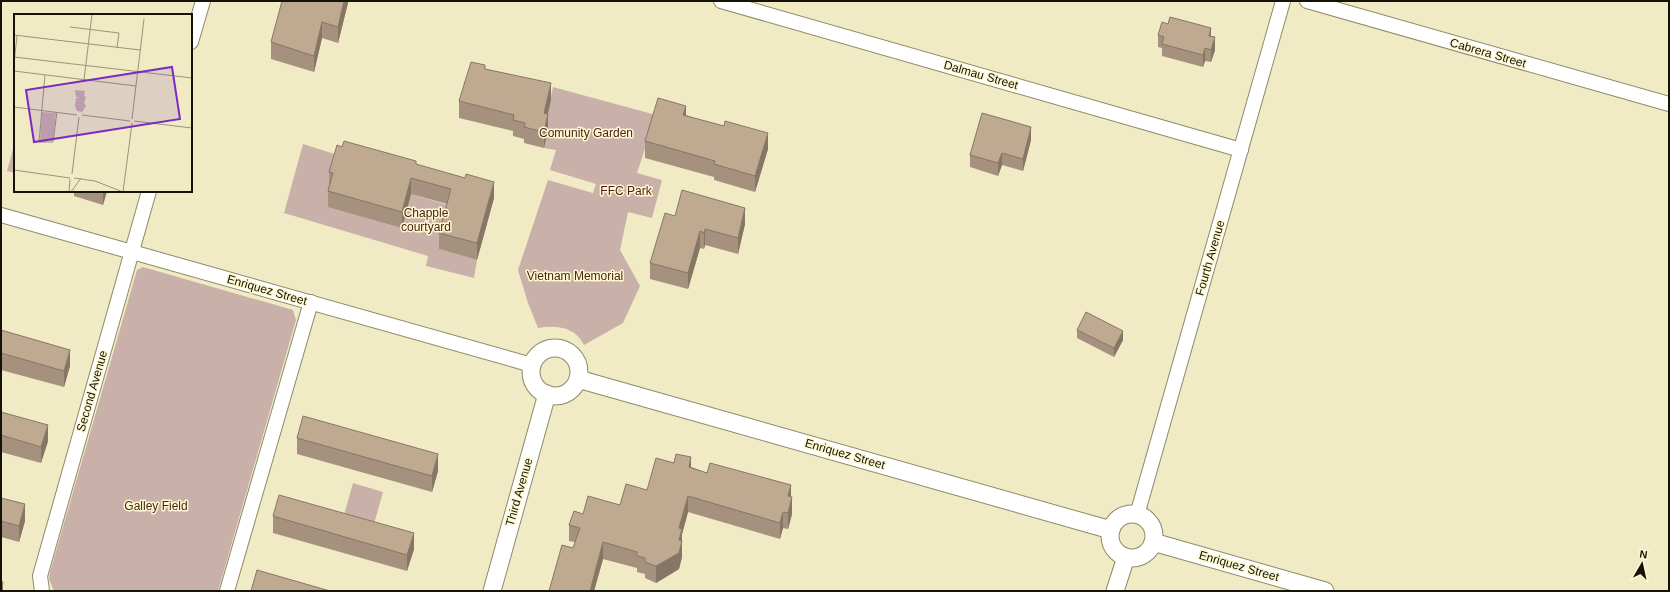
<svg xmlns="http://www.w3.org/2000/svg" width="1670" height="592" font-family="Helvetica,sans-serif">
<style>
.green{fill:#c9b0a9}
.lines{fill:none;stroke-linecap:round;stroke-linejoin:round}
.minor-casing{stroke:#8e8966;stroke-width:16}
.tertiary-casing{stroke:#8e8966;stroke-width:19}
.minor{stroke:#fff;stroke-width:14}
.tertiary{stroke:#fff;stroke-width:17}
.wall{fill:#a5917d}
.shaded-wall{fill:#867666}
.building{fill:#c0a991;stroke:#867666}
.labels{text-anchor:middle;dominant-baseline:central;stroke-width:3;stroke-linejoin:round;paint-order:stroke}
.street-label{font-size:12px;fill:#151306;stroke:#fef9d2}
.park-label{font-size:12px;fill:#502216;stroke:#fef9d2}
.inset-road{fill:none;stroke:#989579;stroke-width:1}
.view{fill:#7b2cbf;fill-opacity:0.15;stroke:#7b2cbf;stroke-width:2}
.inset-edge{fill:none;stroke:#151306;stroke-width:2}
</style>
<rect width="100%" height="100%" fill="#f0ebc5"/>
<!-- green -->
<g class="green">
<path d="M553,87l103,28 -19,58 25,7 -10,38 -24,-6 -8,38 20,36 -17,37 -39,22c-9,-18 -27,-20 -46,-17l-10,-25 -10,-33 30,-90 45,13 3,-9 -46,-14 6,-20 -12,-2 4,-18 -1,-14z"/>
<polygon points="15,142 15,173 7,171"/>
<polygon points="303,144 344,157 402,228 411,194 451,206 439,249 477,260 474,278 426,266 428,256 284,213"/>
<polygon points="143,267 293,310 296,320 218,591 54,591 49,579 50,572 137,270"/>
<polygon points="353,483 383,492 374,524 344,515"/>
</g>
<g class="lines">
<defs>
<g id="minor">
<polyline points="721,1 1241,150"/>
<polyline points="1307,1 1669,104"/>
<polyline points="191,42 203,1"/>
<polyline points="1,215 532,365"/>
<polyline points="1137,515 1283,1"/>
<polyline points="42,591 40,576 149,191"/>
<polyline points="227,591 311,302"/>
</g>
<g id="tertiary">
<circle cx="555" cy="372" r="24"/>
<polyline points="578,379 1111,530"/>
<circle cx="1132" cy="536" r="22"/>
<polyline points="1153,542 1325,591"/>
<polyline points="492,591 547,394"/>
<polyline points="1115,591 1126,557"/>
</g>
</defs>
<!-- minor casing -->
<use href="#minor" class="minor-casing"/>
<!-- tertiary casing -->
<use href="#tertiary" class="tertiary-casing"/>
<!-- minor -->
<use href="#minor" class="minor"/>
<!-- tertiary -->
<use href="#tertiary" class="tertiary"/>
</g>
<!-- wall -->
<g class="wall">
<polygon points="348,1 348,3 338,43 322,38 314,72 271,59 271,42"/>
<polygon points="1158,35 1211,36 1215,50 1211,62 1205,61 1203,67 1162,56 1162,48 1158,47"/>
<polygon points="485,69 551,100 548,114 548,130 544,148 524,143 524,139 513,136 513,131 459,118 459,101"/>
<polygon points="686,115 768,149 755,192 714,180 714,177 645,158 645,141"/>
<polygon points="1031,140 1023,171 1002,165 998,176 970,167 970,155"/>
<polygon points="416,164 494,198 477,260 439,249 439,233 447,204 411,194 402,228 328,207 328,191 329,184 329,172"/>
<polygon points="74,191 107,191 103,205 74,196"/>
<polygon points="675,216 745,224 738,254 705,245 704,249 700,248 688,289 650,279 650,263"/>
<polygon points="1,330 70,366 64,387 1,370"/>
<polygon points="1077,330 1123,340 1114,357 1077,338"/>
<polygon points="1,412 48,441 41,463 1,452"/>
<polygon points="297,438 438,471 432,492 297,454"/>
<polygon points="674,463 691,467 707,473 791,497 792,514 788,529 783,528 780,539 688,512 682,534 682,557 679,569 656,583 645,578 645,574 637,572 637,568 603,559 594,591 549,591 573,548 575,542 569,541 569,525 583,514 620,505 647,490"/>
<polygon points="1,498 25,521 19,542 1,537"/>
<polygon points="273,516 414,549 407,571 273,533"/>
</g>
<!-- shaded-wall -->
<g class="shaded-wall">
<polygon points="344,1 348,1 348,3 338,43 338,27"/>
<polygon points="322,22 322,38 314,72 314,56"/>
<polygon points="1211,28 1211,40 1209,36"/>
<polygon points="1215,37 1215,50 1211,62 1211,50"/>
<polygon points="1205,48 1205,61 1203,67 1203,55"/>
<polygon points="551,83 551,100 544,129 544,113"/>
<polygon points="686,106 686,122 683,115"/>
<polygon points="548,114 548,130 544,148 544,132"/>
<polygon points="1031,127 1031,140 1023,171 1023,159"/>
<polygon points="768,133 768,149 755,192 755,176"/>
<polygon points="1002,153 1002,165 998,176 998,163"/>
<polygon points="411,178 411,194 402,228 402,212"/>
<polygon points="494,182 494,198 477,260 477,243"/>
<polygon points="104,191 107,191 103,205 103,192"/>
<polygon points="745,208 745,224 738,254 738,238"/>
<polygon points="705,229 705,245 704,249 704,233"/>
<polygon points="700,231 700,248 688,289 688,273"/>
<polygon points="1123,331 1123,340 1114,357 1114,348"/>
<polygon points="70,350 70,366 64,387 64,371"/>
<polygon points="48,425 48,441 41,463 41,447"/>
<polygon points="438,454 438,471 432,492 432,476"/>
<polygon points="691,457 691,474 689,467"/>
<polygon points="791,485 791,501 792,497 792,514 788,529 788,496"/>
<polygon points="688,496 688,512 682,534 682,557 679,569 656,583 656,566 679,528"/>
<polygon points="25,504 25,521 19,542 19,526"/>
<polygon points="783,512 783,528 780,539 780,523"/>
<polygon points="414,533 414,549 407,571 407,555"/>
<polygon points="603,542 603,559 594,591 590,591"/>
<polygon points="3,582 3,591 1,591"/>
</g>
<!-- building -->
<g class="building">
<polygon points="282,1 344,1 338,27 322,22 314,56 271,42"/>
<polygon points="1170,17 1211,28 1209,36 1215,37 1211,50 1205,48 1203,55 1162,44 1164,37 1158,35 1162,22 1168,24"/>
<polygon points="471,62 485,65 485,69 551,83 544,113 548,114 544,132 524,127 525,123 513,120 514,115 459,101"/>
<polygon points="658,98 686,106 683,115 724,126 725,121 768,133 755,176 714,164 715,161 645,141"/>
<polygon points="982,113 1031,127 1023,159 1002,153 998,163 970,155"/>
<polygon points="344,141 416,161 416,164 465,178 466,174 494,182 477,243 439,233 451,189 411,178 402,212 328,191 333,173 329,172 337,145 342,147"/>
<polygon points="682,190 745,208 738,238 705,229 704,233 700,231 688,273 650,263 665,213 675,216"/>
<polygon points="1086,312 1123,331 1114,348 1077,330"/>
<polygon points="1,330 70,350 64,371 1,353"/>
<polygon points="1,412 48,425 41,447 1,435"/>
<polygon points="303,416 438,454 432,476 297,438"/>
<polygon points="676,454 691,457 689,467 707,473 710,463 791,485 788,496 792,497 788,513 783,512 780,523 688,496 679,528 682,529 679,540 682,541 679,553 656,566 645,562 645,558 637,556 637,552 603,542 590,591 549,591 562,545 573,548 580,528 569,525 574,511 583,514 588,496 620,505 626,484 647,490 656,458 674,463"/>
<polygon points="279,495 414,533 407,555 273,516"/>
<polygon points="1,498 25,504 19,526 1,521"/>
<polygon points="257,570 330,591 251,591"/>
<polygon points="1,581 3,582 1,591"/>
</g>
<g class="labels">
<!-- street labels -->
<g class="street-label">
<text transform="translate(1488 53) rotate(16)">Cabrera Street</text>
<text transform="translate(981 75) rotate(16)">Dalmau Street</text>
<text transform="translate(1210 258) rotate(-74)">Fourth Avenue</text>
<text transform="translate(267 290) rotate(16)">Enriquez Street</text>
<text transform="translate(92 391) rotate(-74)">Second Avenue</text>
<text transform="translate(845 454) rotate(16)">Enriquez Street</text>
<text transform="translate(519 492) rotate(-74)">Third Avenue</text>
<text transform="translate(1239 566) rotate(16)">Enriquez Street</text>
</g>
<!-- park labels -->
<g class="park-label">
<text x="586" y="133">Comunity Garden</text>
<text x="626" y="191">FFC Park</text>
<text x="426" y="213">Chapple<tspan x="426" dy="14">courtyard</tspan></text>
<text x="575" y="276">Vietnam Memorial</text>
<text x="156" y="506">Galley Field</text>
</g>
</g>
<!-- overview -->
<g transform="translate(14 14)">
<rect width="178" height="178" fill="#f0ebc5"/>
<path d="M61,76l10,1 -1,5 2,1 -2,6 2,3 -4,6 -5,-1 -2,-5 1,-8h4l-4,-1zM28,98l14,1 -3,28 -13,1z" fill="#c9b0a9"/>
<path class="inset-road" d="M56,13l49,6 -2,15M0,21l126,15M0,43l178,21M0,49l3,-27M0,57l122,15M31,61l-6,67h14l4,-30M70,66l8,-66M0,93l63,8M68,101l48,6M118,105l12,-100M120,107l58,7M0,156l56,8M58,160l7,-57M60,164l21,3 28,11 9,-69M55,178l1,-13M57,178l10,-14"/>
<path class="view" d="M158,53l8,52 -146,23 -8,-52z"/>
<rect width="178" height="178" class="inset-edge"/>
</g>
<!-- border -->
<rect width="1670" height="592" fill="none" stroke="#151306" stroke-width="4"/>
<!-- north arrow -->
<g transform="translate(1642 564) rotate(9)" stroke="#fef9d2" stroke-width="3" paint-order="stroke">
<path d="M0-3L7 15L0 10L-7 15Z" fill="#151306"/>
<text y="-6" font-size="11" font-weight="bold" text-anchor="middle" fill="#151306">N</text>
</g>
</svg>
